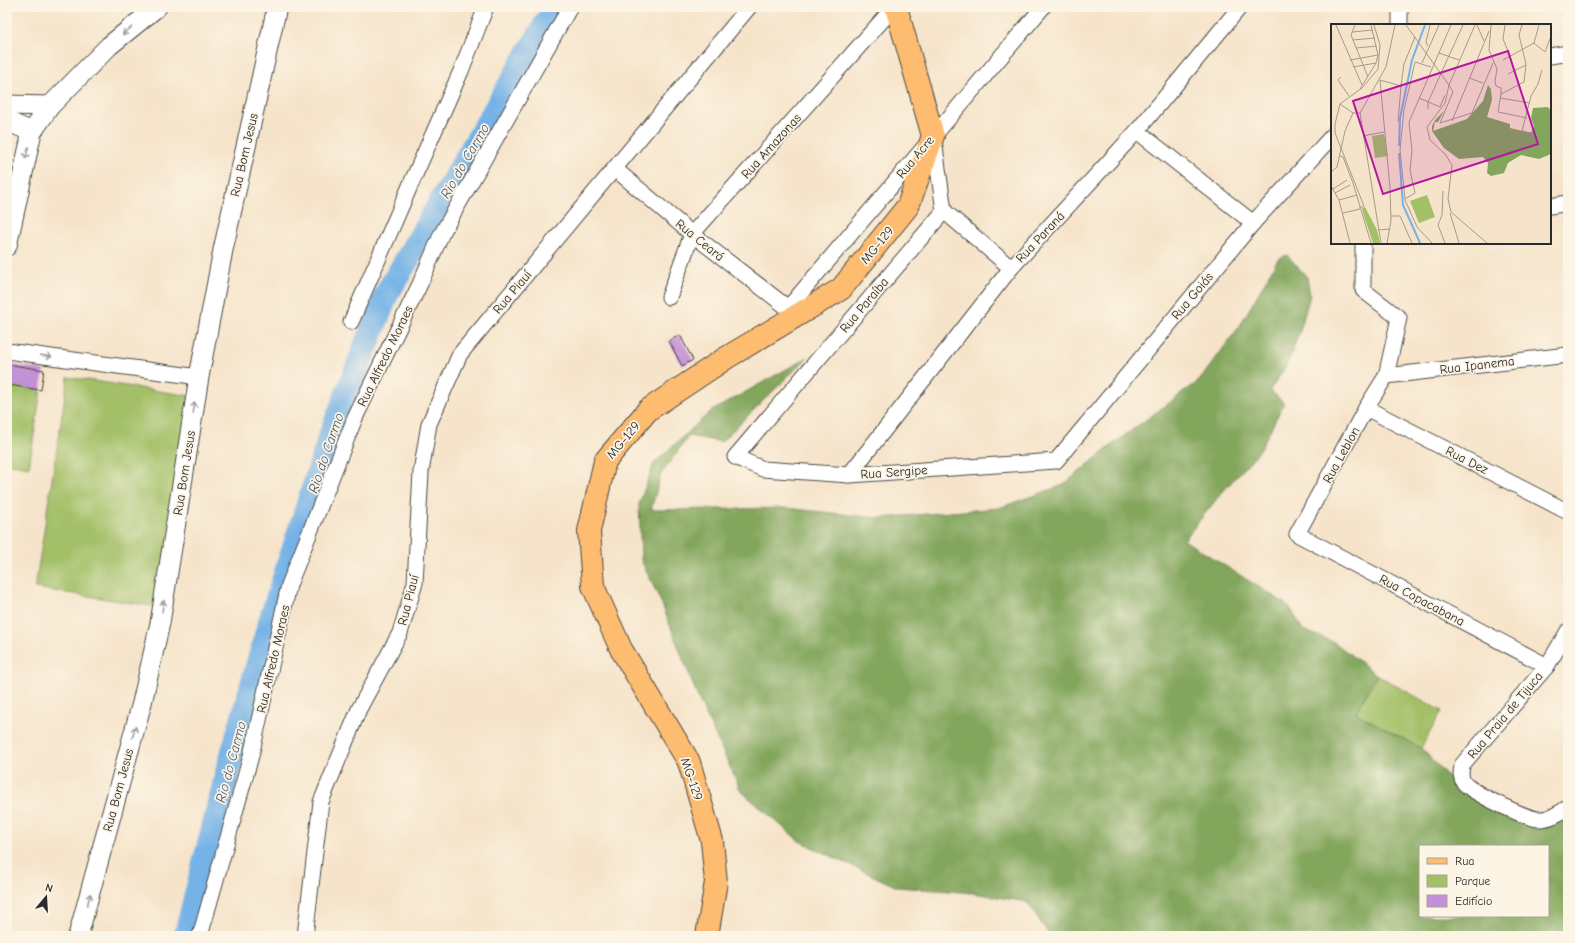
<svg xmlns="http://www.w3.org/2000/svg" width="1575" height="943" font-family="'Comic Neue',sans-serif">
<style>
.green{fill:#a3c067;stroke:#677649}
.forest{fill:#82a65c;stroke:#566844;fill-rule:evenodd}
.lines{fill:none;stroke-linecap:round;stroke-linejoin:round}
.river{stroke:#74b2e7;stroke-width:25}
.building{fill:#c391d5}
.minor-casing{stroke:#494743;stroke-width:17}
.tertiary-casing{stroke:#494743;stroke-width:21}
.primary-casing{stroke:#494743;stroke-width:24}
.minor{stroke:#fff;stroke-width:15}
.tertiary{stroke:#fff;stroke-width:19}
.primary{stroke:#fdbc6f;stroke-width:22}
.oneway{stroke:#a0a0a0}
.labels{text-anchor:middle;dominant-baseline:central;stroke-width:3.5;stroke-linejoin:round;paint-order:stroke}
.street-label{font-size:13px;fill:#2b2b2b;stroke:#fcf5e5}
.water-label{font-size:14px;font-style:italic;fill:#455a6d;stroke:#fcf5e5}
.inset-river{fill:none;stroke:#74b2e7;stroke-width:2}
.inset-road{fill:none;stroke:#a59a8a;stroke-width:1}
.view{fill:#b5179e;fill-opacity:0.15;stroke:#b5179e;stroke-width:2}
.inset-edge{fill:none;stroke:#2b2b2b;stroke-width:2}
</style>
<rect width="100%" height="100%" fill="#fcf5e5"/>
<filter id="ink" filterUnits="userSpaceOnUse"><feTurbulence type="fractalNoise" baseFrequency=".025" numOctaves="2"/><feDisplacementMap in="SourceGraphic" scale="8" xChannelSelector="R" yChannelSelector="G"/><feConvolveMatrix kernelMatrix="1 2 1 2 8 2 1 2 1" color-interpolation-filters="sRGB"/></filter>
<filter id="wash" filterUnits="userSpaceOnUse"><feTurbulence type="fractalNoise" baseFrequency=".012" numOctaves="4" result="noise"/><feDisplacementMap in="SourceGraphic" scale="16" xChannelSelector="R" yChannelSelector="G"/><feGaussianBlur stdDeviation="0.9" result="paint"/><feColorMatrix in="noise" values="0 0 0 0 0 0 0 0 0 0 0 0 0 0 0 0 0 1.4 0 .05"/><feComposite in="paint" operator="in"/></filter>
<g filter="url(#wash)">
<rect width="100%" height="100%" fill="#f6e4ca"/>
<!-- green -->
<g class="green">
<polygon points="68,377 191,396 158,607 35,588"/>
<polygon points="7,385 41,390 29,467 7,463"/>
<polygon points="1377,675 1442,711 1421,748 1356,713"/>
</g>
<!-- forest -->
<path class="forest" d="M1287,255l20,22 3,18 -10,36 -13,34 -17,25 14,13 -24,47 -41,46 -35,44 105,66 14,24 31,12 43,33 -21,38 65,35 38,40 84,38 25,-16v126h-518l-23,-34 -54,-9 -76,-6 -98,-46 -58,-50 -42,-91 -38,-98 -20,-42 -2,-56 15,-41 56,-51 98,-55 -87,85 -32,-6 -28,38 -10,36 135,-2 92,10 121,-10 64,-23 55,-45 81,-59 40,-54 39,-68zM1420,846h128v70h-128z"/>
<g class="lines">
<!-- river -->
<polyline class="river" points="186,936 228,771 270,623 330,438 386,295 556,7"/>
</g>
<g id="blocks">
<!-- building -->
<g class="building">
<polygon points="680,335 693,360 682,366 669,341"/>
<polygon points="7,364 44,370 41,390 7,385"/>
</g>
</g>
</g>
<g filter="url(#ink)">
<use href="#blocks" fill-opacity="0" stroke="#494743" stroke-width="1"/>
<g class="lines">
<defs>
<g id="minor">
<polyline points="1400,7 1400,25"/>
<polyline points="1550,56 1568,53"/>
<polyline points="1137,131 1253,223"/>
<polyline points="934,140 944,211 735,457 763,469 849,475 1056,461 1253,223 1332,136"/>
<polyline points="615,169 692,234 788,308 1043,7"/>
<polyline points="1550,206 1568,203"/>
<polyline points="944,211 1011,268"/>
<polyline points="1363,243 1363,290 1399,318 1386,376 1366,408 1297,534 1547,666"/>
<polyline points="669,297 692,234 894,7"/>
<polyline points="351,322 410,186 461,71 486,7"/>
<polyline points="7,351 199,377"/>
<polyline points="1386,376 1568,355"/>
<polyline points="1366,408 1568,512"/>
<polyline points="849,475 1011,268 1137,131 1240,7"/>
<path d="M1568,631l-21,35 -85,99c-1,7 -2,12 2,18 7,9 64,37 76,36 9,0 21,-6 28,-12"/>
<polyline points="200,936 251,756 289,585 355,418 420,284 441,235 570,7"/>
<polyline points="305,936 321,802 359,709 400,633 415,583 421,472 429,424 460,354 749,7"/>
</g>
<g id="tertiary">
<polyline points="7,105 50,106"/>
<polyline points="7,121 32,132"/>
<polyline points="7,246 32,132 50,106 109,46 157,7"/>
<polyline points="78,936 142,703 160,623 199,377 223,250 277,7"/>
</g>
<polyline id="primary" points="707,936 716,882 712,841 689,762 621,649 593,586 589,531 605,461 648,410 726,358 841,289 908,206 933,136 896,7"/>
</defs>
<!-- minor casing -->
<use href="#minor" class="minor-casing"/>
<!-- tertiary casing -->
<use href="#tertiary" class="tertiary-casing"/>
<!-- primary casing -->
<use href="#primary" class="primary-casing"/>
<!-- minor -->
<use href="#minor" class="minor"/>
<!-- tertiary -->
<use href="#tertiary" class="tertiary"/>
<!-- primary -->
<use href="#primary" class="primary"/>
</g>
<!-- one-way arrows -->
<defs><path id="oneway-shaft" d="M-6 0H5M1.5-3L5.5 0L1.5 3" fill="none" stroke-width="1.6" stroke-linecap="round" stroke-linejoin="round"/></defs>
<g class="oneway">
<use href="#oneway-shaft" transform="translate(127 31) rotate(141)"/>
<use href="#oneway-shaft" transform="translate(27 153) rotate(103)"/>
<use href="#oneway-shaft" transform="translate(46 356) rotate(8)"/>
<use href="#oneway-shaft" transform="translate(194 408) rotate(-81)"/>
<use href="#oneway-shaft" transform="translate(163 606) rotate(-81)"/>
<use href="#oneway-shaft" transform="translate(134 732) rotate(-75)"/>
<use href="#oneway-shaft" transform="translate(89 899) rotate(-75)"/>
</g>
</g>
<g class="labels">
<!-- street labels -->
<g class="street-label">
<text transform="translate(771 146) rotate(-48)">Rua Amazonas</text>
<text transform="translate(244 155) rotate(-77)">Rua Bom Jesus</text>
<text transform="translate(915 157) rotate(-50)">Rua Acre</text>
<text transform="translate(1040 237) rotate(-47)">Rua Paraná</text>
<text transform="translate(700 240) rotate(39)">Rua Ceará</text>
<text transform="translate(877 245) rotate(-51)">MG-129</text>
<text transform="translate(512 292) rotate(-50)">Rua Piauí</text>
<text transform="translate(1192 296) rotate(-50)">Rua Goiás</text>
<text transform="translate(864 305) rotate(-50)">Rua Paraíba</text>
<text transform="translate(385 356) rotate(-64)">Rua Alfredo Moraes</text>
<text transform="translate(1477 365) rotate(-7)">Rua Ipanema</text>
<text transform="translate(623 440) rotate(-50)">MG-129</text>
<text transform="translate(1341 455) rotate(-61)">Rua Leblon</text>
<text transform="translate(1467 460) rotate(27)">Rua Dez</text>
<text transform="translate(894 472) rotate(-4)">Rua Sergipe</text>
<text transform="translate(184 473) rotate(-81)">Rua Bom Jesus</text>
<text transform="translate(408 600) rotate(-76)">Rua Piauí</text>
<text transform="translate(1422 600) rotate(28)">Rua Copacabana</text>
<text transform="translate(273 659) rotate(-77)">Rua Alfredo Moraes</text>
<text transform="translate(1505 715) rotate(-50)">Rua Praia de Tijuca</text>
<text transform="translate(692 779) rotate(71)">MG-129</text>
<text transform="translate(118 790) rotate(-75)">Rua Bom Jesus</text>
</g>
<!-- water labels -->
<g class="water-label">
<text transform="translate(465 161) rotate(-60)">Rio do Carmo</text>
<text transform="translate(326 453) rotate(-71)">Rio do Carmo</text>
<text transform="translate(231 762) rotate(-75)">Rio do Carmo</text>
</g>
</g>
<!-- overview -->
<g transform="translate(1331 24)">
<rect width="220" height="220" fill="#f6e4ca"/>
<path d="M53,110l4,22 -13,2 -3,-22zM96,171l8,22 -16,6 -9,-22zM34,183l12,23 3,13h-7l-10,-30 -1,-5z" fill="#a3c067"/>
<path d="M157,61l3,4 1,11 -5,17 23,7v4l21,5 3,-7 -3,-8 2,-10 15,-1 3,4v43l-12,5 -18,-4 -13,8 -4,10 -13,3 -4,-3 1,-10 -5,-6 -24,2 -15,-11 -12,-17v-5l4,-7 8,-8 -6,11h-3l-2,9 34,-12 16,-18z" fill="#82a65c"/>
<path class="inset-river" d="M68,122l1,-28 12,-58 13,-35M68,129l4,52 17,38"/>
<path class="inset-road" d="M5,1l26,60M24,1l-4,10 17,42M75,1l43,60 -4,18 -18,24 3,13 15,14 7,11 -4,34 3,13 36,31M146,1l7,16M160,1l-2,25 8,19 -2,12 1,5 5,2v6l-3,18 29,6M174,1l-2,14 7,17M21,8l21,-2M22,16l22,-2M203,19l11,9 6,-16M97,22l-2,-4 4,-17M25,24l21,-2M108,29l20,7M19,36l28,-5M172,36l31,-17 5,-18M91,39l17,-38M22,43l23,-4M100,43l-16,-5 -11,48 -4,40 5,50 12,27 15,16M177,50l18,-9M10,53l-3,3 11,16M138,54l14,5M49,56l10,108 1,33 -4,22M49,56l21,6 3,-22 11,-27M118,61l4,7 -13,31 32,-10 21,-50M118,61l26,-60M29,65l16,-26 2,-8 -7,-30M170,70l23,-12 2,-18 -7,-29 3,-10M88,74l21,9 5,-12M169,74l30,5M9,80l13,9h7M97,85v-7l35,-77M121,97l37,-90M67,98l3,-36M203,105l-3,4 -9,-2 9,-35 7,-12 4,-14M32,112l21,-4M9,132l3,1 10,26 18,60M0,148l6,-5 8,-36 8,-18M0,162l8,14 11,43M2,165l14,-9M112,167l-1,24 -4,10 7,18M4,169l15,-8M74,175l10,-6 -5,-23 2,-19 -3,-29 42,-97M8,176l18,-5M28,184l5,-2 -29,-73v-9l5,-20 22,-16 16,-19 2,-24 -6,-20M12,189l17,-4M119,189l9,30M60,192h9l12,27M47,206l12,-1M50,219l-21,-130 26,-46 9,-42"/>
<path class="view" d="M177,27l30,93 -155,50 -30,-93z"/>
<rect width="220" height="220" class="inset-edge"/>
</g>
<!-- margin -->
<rect width="1575" height="943" fill="none" stroke="#fcf5e5" stroke-width="24"/>
<!-- legend -->
<rect x="1419" y="845" width="130" height="72" fill="#fcf5e5" stroke="#a8a49b"/>
<rect x="1427" y="858" width="20" height="6" fill="#fdbc6f" stroke="#a8a49b"/>
<text x="1455" y="865" font-size="12" fill="#2b2b2b">Rua</text>
<rect x="1427" y="875" width="20" height="12" fill="#a3c067" stroke="#a8a49b"/>
<text x="1455" y="885" font-size="12" fill="#2b2b2b">Parque</text>
<rect x="1427" y="895" width="20" height="12" fill="#c391d5" stroke="#a8a49b"/>
<text x="1455" y="905" font-size="12" fill="#2b2b2b">Edifício</text>
<!-- north arrow -->
<g transform="translate(46 897) rotate(18)" stroke="#fcf5e5" stroke-width="3" paint-order="stroke">
<path d="M0-3L7 15L0 10L-7 15Z" fill="#2b2b2b"/>
<text y="-6" font-size="11" font-weight="bold" text-anchor="middle" fill="#2b2b2b">N</text>
</g>
</svg>
